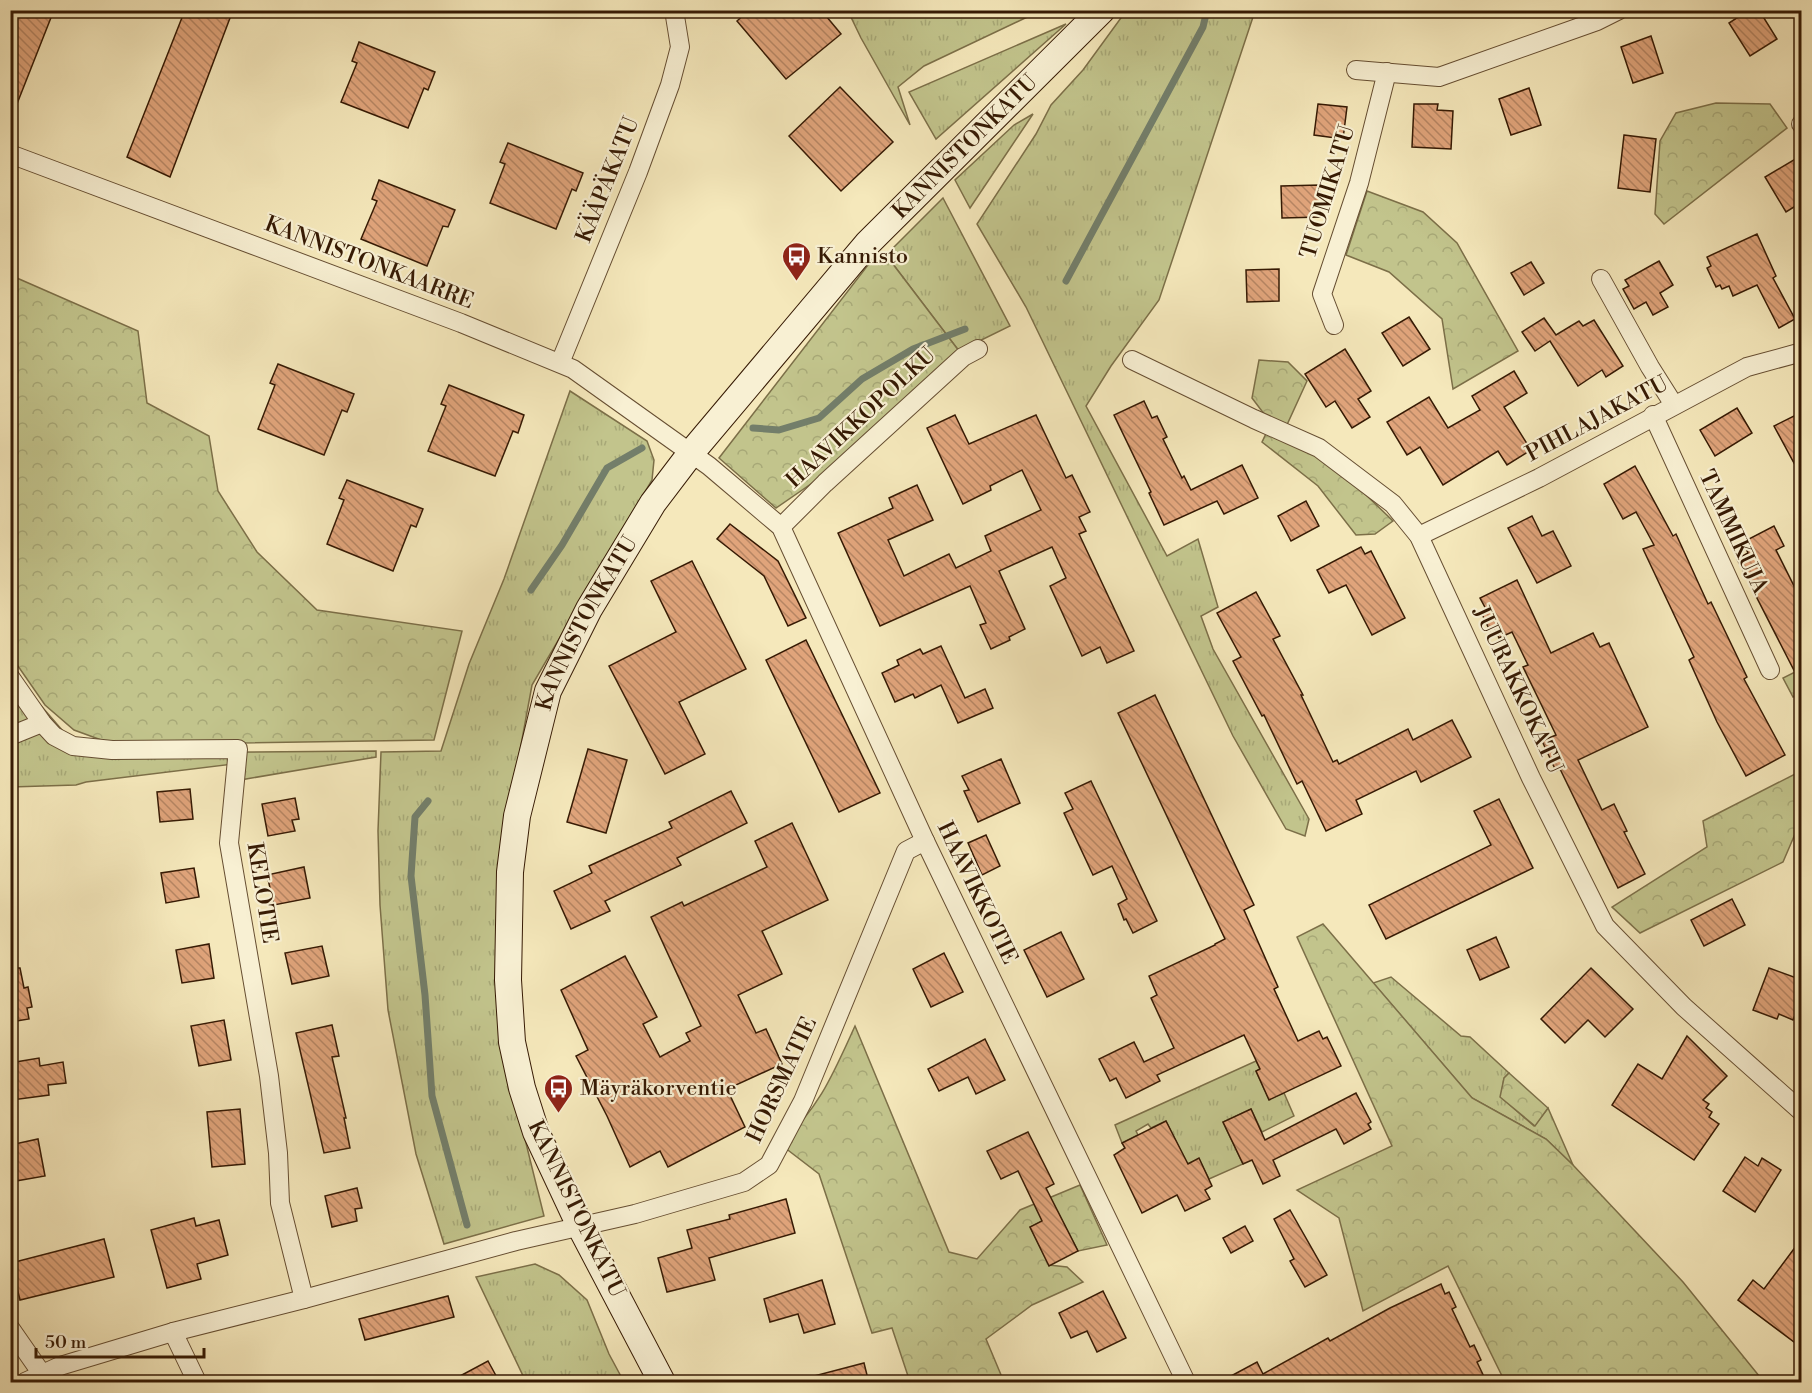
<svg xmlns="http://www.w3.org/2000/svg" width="1812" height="1393" font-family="'Libre Bodoni',serif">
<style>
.grass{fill:url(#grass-tufts);stroke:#7c6f48;stroke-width:1.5}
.forest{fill:url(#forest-crowns);stroke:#7c6f48;stroke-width:1.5}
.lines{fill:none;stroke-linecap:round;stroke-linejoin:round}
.stream{stroke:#737e6a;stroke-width:7}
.building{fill:url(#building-back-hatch);stroke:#361a04;stroke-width:1.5}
.street-casing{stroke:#664e32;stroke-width:20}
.secondary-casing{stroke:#361a04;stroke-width:28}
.street{stroke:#f8f0d3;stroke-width:18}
.secondary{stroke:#f8f0d3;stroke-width:26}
.labels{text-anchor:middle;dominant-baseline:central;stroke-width:4.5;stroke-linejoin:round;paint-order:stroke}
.street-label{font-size:22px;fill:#361a04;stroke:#f8f0d3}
.poi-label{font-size:22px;fill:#361a04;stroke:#f8f0d3;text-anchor:start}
</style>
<defs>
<pattern id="grass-tufts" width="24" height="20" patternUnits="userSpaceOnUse" patternTransform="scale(1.5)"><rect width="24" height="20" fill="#c2c48c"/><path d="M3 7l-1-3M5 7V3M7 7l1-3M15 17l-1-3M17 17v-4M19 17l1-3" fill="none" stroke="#a7a877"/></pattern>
<pattern id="forest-crowns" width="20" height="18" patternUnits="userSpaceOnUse" patternTransform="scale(1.5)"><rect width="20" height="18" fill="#c2c48c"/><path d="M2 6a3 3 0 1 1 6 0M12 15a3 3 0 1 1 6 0" fill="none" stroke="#a7a877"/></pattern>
<pattern id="building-back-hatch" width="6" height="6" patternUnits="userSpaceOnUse" patternTransform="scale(1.5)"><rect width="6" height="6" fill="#e0a47b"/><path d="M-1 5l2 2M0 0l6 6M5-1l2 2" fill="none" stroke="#b68563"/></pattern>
</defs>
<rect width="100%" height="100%" fill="#f5e8bb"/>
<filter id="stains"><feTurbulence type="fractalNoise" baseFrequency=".00333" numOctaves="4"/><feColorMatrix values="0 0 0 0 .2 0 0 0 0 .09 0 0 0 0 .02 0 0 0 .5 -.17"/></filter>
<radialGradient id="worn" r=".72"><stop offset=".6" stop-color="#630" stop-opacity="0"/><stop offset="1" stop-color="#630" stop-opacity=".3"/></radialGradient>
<!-- grass -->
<g class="grass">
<polygon points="848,11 1040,11 924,66 898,87 910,125 861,38"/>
<polygon points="1126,11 1255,11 1159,300 1111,366 1086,406 1167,556 1198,539 1218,607 1201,616 1213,649 1309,819 1305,836 1286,829 1233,736 1026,307 977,224 1036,134 1051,105 1083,70"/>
<polygon points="1066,24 936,139 909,92"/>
<polygon points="1033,114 970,208 955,180 1014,125"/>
<polygon points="943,198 1010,326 959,351 886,255"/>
<polygon points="570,391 647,441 654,460 652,480 532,685 498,870 500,1038 544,1216 444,1244 416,1154 388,1010 380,905 378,831 381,752 441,751 469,664 504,579"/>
<polygon points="10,670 69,738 107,753 376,751 376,757 240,780 241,763 86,782 76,785 11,787"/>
<polygon points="1391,977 1461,1036 1470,1037 1509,1073 1504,1078 1501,1097 1534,1126 1548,1108 1573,1165 1546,1139 1472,1098 1373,983"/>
<polygon points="1256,1061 1260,1069 1256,1071 1269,1099 1284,1093 1294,1116 1262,1132 1251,1109 1223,1122 1243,1164 1209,1179 1199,1159 1187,1164 1166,1121 1151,1128 1148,1124 1136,1131 1138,1135 1122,1143 1115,1125"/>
<polygon points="535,1264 559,1275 587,1300 609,1354 624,1382 526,1382 476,1277"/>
</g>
<!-- forest -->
<g class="forest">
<polygon points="1716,103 1770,104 1787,128 1664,224 1655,214 1660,141 1676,113"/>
<polygon points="1367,191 1423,212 1457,243 1518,351 1453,389 1442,319 1389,272 1346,255"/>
<polygon points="886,255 959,351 821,477 776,508 719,458 868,265"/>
<polygon points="10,275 138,331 147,403 209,436 218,491 257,552 317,610 462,631 434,740 115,745 74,730 45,705 11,656"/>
<polygon points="1259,360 1288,362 1307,381 1281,438 1333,463 1393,521 1375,534 1356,535 1318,486 1262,442 1271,423 1252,398"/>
<polygon points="1801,669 1801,693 1793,697 1783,678"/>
<polygon points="1801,771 1801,820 1783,862 1640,933 1612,907 1707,847 1703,821"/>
<polygon points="1323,924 1472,1098 1546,1139 1573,1165 1683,1282 1764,1382 1505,1382 1448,1266 1363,1311 1339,1218 1297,1190 1392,1146 1297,937"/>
<path d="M855,1026l94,226 28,7 43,-49 60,-25 27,60 -29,6 -20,-38 -28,14 19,38 18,2 16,15 -51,23 -46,34 18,43h-94l-18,-54 -20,5 -53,-159 -39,-30c40,-37 53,-70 75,-118z"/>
<polygon points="1509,1073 1548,1108 1535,1126 1500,1097 1504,1078"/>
</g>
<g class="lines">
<!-- stream -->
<g class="stream">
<polyline points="1066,281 1203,27 1207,10"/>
<polyline points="753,428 779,430 819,418 862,379 913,349 965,329"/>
<polyline points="531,590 562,545 607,468 642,448"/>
<polyline points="428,801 415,817 411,876 425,995 432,1096 467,1225"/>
</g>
</g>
<!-- building -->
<g class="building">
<polygon points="10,10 54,10 11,119 10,119"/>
<polygon points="185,10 233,10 170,177 127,157"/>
<polygon points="749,10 821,10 841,34 786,79 737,21"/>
<polygon points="1749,10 1759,10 1777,39 1750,56 1729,23"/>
<polygon points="1651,36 1663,73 1633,83 1621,47"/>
<polygon points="359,42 435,72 428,90 424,88 408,128 341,102 357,63 352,61"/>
<polygon points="840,87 893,142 841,191 789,136"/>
<polygon points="1529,88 1541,125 1511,135 1499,99"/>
<polygon points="1318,104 1347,107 1343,139 1314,135"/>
<polygon points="1414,104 1438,104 1437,110 1453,111 1451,149 1412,147"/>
<polygon points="1624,135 1656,139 1650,192 1618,188"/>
<polygon points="508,143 583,173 576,191 572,189 556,229 490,203 505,164 500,162"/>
<polygon points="1802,155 1802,202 1786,212 1765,177"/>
<polygon points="379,180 455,210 448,227 443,226 427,266 361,239 377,201 372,199"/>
<polygon points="1320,185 1321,217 1282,218 1281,186"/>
<polygon points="1757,234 1776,276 1773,278 1795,319 1779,328 1757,285 1733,296 1729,286 1722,289 1720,285 1716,287 1707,268 1711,266 1707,257"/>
<polygon points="1659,261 1673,285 1660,293 1668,307 1653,315 1646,302 1634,309 1623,289 1629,286 1625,280"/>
<polygon points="1531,262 1544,283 1524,295 1511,273"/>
<polygon points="1279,269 1279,301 1247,302 1246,270"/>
<polygon points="1409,317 1430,349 1403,366 1382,333"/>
<polygon points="1544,318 1556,335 1579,321 1583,326 1594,320 1623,366 1606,377 1602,370 1578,386 1550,341 1535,351 1522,332"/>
<polygon points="1345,349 1371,391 1358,399 1370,417 1352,428 1335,401 1326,407 1305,374"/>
<polygon points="278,364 354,394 347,412 342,410 324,455 258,429 275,385 270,383"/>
<polygon points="1514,371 1527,393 1504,407 1531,450 1507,465 1498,451 1443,485 1420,447 1407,455 1387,422 1429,397 1448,428 1480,410 1472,396"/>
<polygon points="449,385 524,415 518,433 513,431 495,476 428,451 446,406 441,404"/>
<polygon points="1144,401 1152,418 1157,416 1167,437 1163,439 1182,478 1184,476 1191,490 1242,465 1258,498 1224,514 1217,501 1164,525 1149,493 1151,492 1114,415"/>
<polygon points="1737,408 1752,433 1715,456 1700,430"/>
<polygon points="1802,412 1802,478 1774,426"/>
<polygon points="955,415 969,444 1036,415 1066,478 1072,475 1090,512 1079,517 1086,531 1079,534 1134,651 1107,663 1100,647 1082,656 1050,586 1066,578 1052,547 999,571 1025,629 1009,637 1010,640 991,649 980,625 986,623 970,586 880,626 838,533 893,508 889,498 917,485 933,520 888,540 904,576 949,554 956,568 991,551 985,536 1041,510 1022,470 990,486 991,490 963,504 927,428"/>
<polygon points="1635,466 1673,536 1676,534 1708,604 1711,602 1747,677 1744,679 1785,755 1746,776 1717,722 1689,660 1694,657 1643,549 1654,545 1636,512 1623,519 1604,484"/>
<polygon points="347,480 423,509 416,527 411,525 393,571 327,544 344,500 339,498"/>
<polygon points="1306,501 1319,526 1291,541 1278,516"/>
<polygon points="1532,516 1542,536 1553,531 1571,566 1537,583 1508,528"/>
<polygon points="730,524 778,561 806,618 788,626 764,576 717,539"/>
<polygon points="1774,526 1784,546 1776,550 1802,602 1802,686 1737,559 1748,553 1743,542"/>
<polygon points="1361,547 1365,554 1371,551 1405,618 1372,635 1346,585 1329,593 1317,570"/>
<polygon points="692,561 746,669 679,702 705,754 665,774 609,666 676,632 651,581"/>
<polygon points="1517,580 1551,653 1593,633 1600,647 1609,643 1648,727 1578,760 1602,810 1614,804 1627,831 1624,832 1645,874 1618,888 1560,769 1556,771 1542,741 1556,735 1523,667 1528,665 1512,632 1499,638 1494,628 1490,631 1482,614 1487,611 1480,598"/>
<polygon points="1256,592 1280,636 1273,639 1303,695 1301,695 1333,762 1337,760 1339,764 1408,729 1413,740 1452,720 1471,757 1421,782 1416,771 1356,800 1362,814 1326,831 1302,781 1297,784 1264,715 1262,716 1233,661 1241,657 1217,613"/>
<polygon points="806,640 880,793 839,812 766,660"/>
<polygon points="941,646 965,698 985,689 993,708 958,723 941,685 915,698 913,694 895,702 882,673 899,665 897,660 920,649 923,654"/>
<polygon points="1155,695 1254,905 1244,910 1278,987 1274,989 1298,1041 1319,1031 1323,1039 1327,1037 1341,1066 1269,1100 1256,1071 1260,1069 1244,1035 1157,1075 1160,1081 1126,1098 1116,1078 1110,1081 1099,1059 1134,1042 1144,1062 1174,1048 1151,998 1157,995 1149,976 1215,945 1215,944 1225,939 1118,713"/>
<polygon points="588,749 627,760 606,833 567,822"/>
<polygon points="1001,759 1020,803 978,822 964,791 969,790 962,776"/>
<polygon points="1091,781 1157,921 1133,933 1126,919 1124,920 1118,904 1127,899 1112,866 1093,875 1064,813 1073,809 1065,793"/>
<polygon points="190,789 193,819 160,822 157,792"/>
<polygon points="731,791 747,823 677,858 681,865 605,901 610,911 571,929 554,891 592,873 589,866 672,828 669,822"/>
<polygon points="295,798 299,819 292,820 295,831 268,836 262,804"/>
<polygon points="1499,799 1533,868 1386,939 1369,905 1491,845 1474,811"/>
<polygon points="792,823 828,900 762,931 782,974 738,995 756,1033 766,1029 782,1064 727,1089 745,1127 668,1167 660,1151 630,1167 607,1116 576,1056 588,1050 561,990 625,956 657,1017 643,1024 660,1057 690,1041 686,1033 701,1026 651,917 682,902 684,906 767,867 755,841"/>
<polygon points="986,835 1000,866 982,875 968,843"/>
<polygon points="304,867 310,898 274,905 267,875"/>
<polygon points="194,868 199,897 166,903 161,873"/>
<polygon points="1732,899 1745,925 1704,946 1691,920"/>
<polygon points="1061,932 1084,979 1047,997 1024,950"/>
<polygon points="1496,937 1509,967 1480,980 1467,950"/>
<polygon points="209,944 214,978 182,983 176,950"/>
<polygon points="322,946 329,976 292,984 285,953"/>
<polygon points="944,953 963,992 931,1007 913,969"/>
<polygon points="10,968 20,968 24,988 28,987 32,1007 27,1008 29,1019 10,1022"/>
<polygon points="1591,968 1633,1009 1605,1037 1588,1020 1565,1043 1541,1019"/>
<polygon points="1769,968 1802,980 1802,998 1793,1020 1779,1014 1777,1019 1753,1010"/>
<polygon points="224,1020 231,1060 199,1066 191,1026"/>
<polygon points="332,1025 339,1056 332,1057 346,1118 344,1118 350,1148 324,1153 296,1033"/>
<polygon points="1687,1036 1727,1076 1703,1100 1709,1104 1706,1108 1712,1112 1709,1117 1719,1124 1694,1160 1612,1105 1638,1064 1662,1079"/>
<polygon points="985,1039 1005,1080 976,1094 968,1077 939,1091 928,1069"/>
<polygon points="39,1058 40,1066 63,1062 66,1083 48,1085 49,1095 12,1100 10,1063"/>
<polygon points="1356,1093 1371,1122 1368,1124 1371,1129 1344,1144 1336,1129 1273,1160 1280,1176 1263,1184 1252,1160 1243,1164 1223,1122 1251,1109 1265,1140"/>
<polygon points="240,1109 245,1164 212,1167 207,1112"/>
<polygon points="1166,1121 1188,1164 1199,1158 1212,1186 1205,1190 1210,1199 1185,1211 1177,1195 1142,1213 1114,1155 1125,1148 1122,1143"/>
<polygon points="1028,1132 1054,1184 1046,1188 1078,1251 1049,1266 1030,1227 1042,1221 1018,1171 1001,1179 987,1151"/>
<polygon points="38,1139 45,1176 10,1182 10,1145"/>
<polygon points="1745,1157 1758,1166 1762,1158 1781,1170 1755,1212 1723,1191"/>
<polygon points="357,1188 362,1208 355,1209 357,1221 332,1227 325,1196"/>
<polygon points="786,1199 795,1233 709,1258 715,1280 667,1292 658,1258 692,1248 687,1230 730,1219 729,1215"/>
<polygon points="1290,1210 1327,1275 1305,1287 1290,1261 1294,1259 1274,1219"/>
<polygon points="194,1218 196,1226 219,1220 228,1255 197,1264 201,1279 167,1288 151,1230"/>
<polygon points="1245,1226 1253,1241 1231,1253 1223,1238"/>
<polygon points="1802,1238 1802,1348 1738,1300 1753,1280 1764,1289"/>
<polygon points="104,1239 114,1277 20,1300 11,1263"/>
<polygon points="822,1280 835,1324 804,1333 798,1314 770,1322 764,1299"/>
<polygon points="1441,1284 1445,1294 1449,1292 1456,1307 1452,1309 1470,1347 1474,1345 1481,1360 1477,1362 1487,1383 1218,1383 1257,1362 1263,1374 1328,1338 1330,1341 1390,1308"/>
<polygon points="1103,1291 1126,1338 1097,1352 1087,1331 1071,1338 1059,1313"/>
<polygon points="448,1296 454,1317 365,1340 359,1319"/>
<polygon points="488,1361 500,1383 447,1383"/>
<polygon points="864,1363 869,1383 815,1383 814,1376"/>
</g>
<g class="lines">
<defs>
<g id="street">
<polyline points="1356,70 1439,77 1597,21 1619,10"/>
<polyline points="1801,124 1802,124"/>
<polyline points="10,154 461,323 573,369 709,466 781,527 925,841 1186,1382"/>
<polyline points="1601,279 1650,367 1674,405"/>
<polyline points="1334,325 1322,294 1359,183 1387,72"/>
<polyline points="1132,360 1254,419 1319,448 1393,504 1419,536 1531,778 1605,926 1684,1007 1802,1112"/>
<polyline points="560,363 638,172 670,85 680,47 674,10"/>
<polyline points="1653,415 1770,670"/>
<polyline points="781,527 825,483 963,357 978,349"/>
<polyline points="1419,536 1539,478 1747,367 1802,352"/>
<polyline points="10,677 42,723 54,736 73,746 112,750 238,749 229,843 269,1076 278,1153 280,1203 304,1299"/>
<polyline points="10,736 42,723"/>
<polyline points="10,1328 42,1374"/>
<polyline points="173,1332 197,1382"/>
<polyline points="25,1382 60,1366 173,1332 304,1299 516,1241 635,1214 744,1182 769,1165 803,1101 906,851 925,841"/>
</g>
<g id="secondary">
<path id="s1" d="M662,1382l-82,-156 -44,-94 -14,-44 -10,-46 -4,-62 2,-108 7,-56 31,-125 41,-82 64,-106 38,-50 176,-209 235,-234"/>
</g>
</defs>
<!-- street casing -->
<use href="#street" class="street-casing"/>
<!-- secondary casing -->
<use href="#secondary" class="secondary-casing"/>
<!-- street -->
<use href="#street" class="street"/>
<!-- secondary -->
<use href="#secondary" class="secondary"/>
</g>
<!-- icons -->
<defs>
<symbol id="bus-pin" viewBox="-11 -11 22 30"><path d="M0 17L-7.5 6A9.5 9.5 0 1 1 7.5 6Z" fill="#8f2418" stroke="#f8f0d3"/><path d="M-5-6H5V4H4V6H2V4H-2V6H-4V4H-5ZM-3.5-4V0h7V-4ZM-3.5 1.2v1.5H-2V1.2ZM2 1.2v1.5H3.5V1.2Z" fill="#fff"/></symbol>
</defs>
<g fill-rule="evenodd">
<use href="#bus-pin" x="780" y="240" width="33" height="45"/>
<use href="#bus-pin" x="542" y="1072" width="33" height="45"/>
</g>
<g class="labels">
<!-- street labels -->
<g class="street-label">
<text stroke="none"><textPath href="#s1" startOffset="1418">KANNISTONKATU</textPath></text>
<text transform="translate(608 180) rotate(-68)">KÄÄPÄKATU</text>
<text transform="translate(1328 192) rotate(-73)">TUOMIKATU</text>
<text transform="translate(369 263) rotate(21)">KANNISTONKAARRE</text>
<text transform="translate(861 418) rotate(-43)">HAAVIKKOPOLKU</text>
<text transform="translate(1597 419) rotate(-28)">PIHLAJAKATU</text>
<text transform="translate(1733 532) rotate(65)">TAMMIKUJA</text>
<text stroke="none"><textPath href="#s1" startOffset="806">KANNISTONKATU</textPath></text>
<text transform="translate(1518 690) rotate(65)">JUURAKKOKATU</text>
<text transform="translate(262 893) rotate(81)">KELOTIE</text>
<text transform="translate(977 893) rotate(64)">HAAVIKKOTIE</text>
<text transform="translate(782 1080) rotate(-65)">HORSMATIE</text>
<text transform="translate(576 1209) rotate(64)">KANNISTONKATU</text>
</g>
<!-- poi labels -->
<g class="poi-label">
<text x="817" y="256">Kannisto</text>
<text x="580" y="1088">Mäyräkorventie</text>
</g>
</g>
<!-- margin -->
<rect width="1812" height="1393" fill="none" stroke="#f5e8bb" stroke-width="36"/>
<rect x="12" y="12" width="1788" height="1369" fill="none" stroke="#361a04" stroke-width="3"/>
<rect x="18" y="18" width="1776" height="1357" fill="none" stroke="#361a04" stroke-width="1.5"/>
<!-- scale -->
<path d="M36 1348v9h168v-9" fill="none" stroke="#361a04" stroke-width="3"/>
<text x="45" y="1348" font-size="18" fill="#361a04" stroke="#f8f0d3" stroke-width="4.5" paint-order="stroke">50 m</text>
<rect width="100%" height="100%" filter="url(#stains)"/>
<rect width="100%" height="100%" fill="url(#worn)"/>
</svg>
